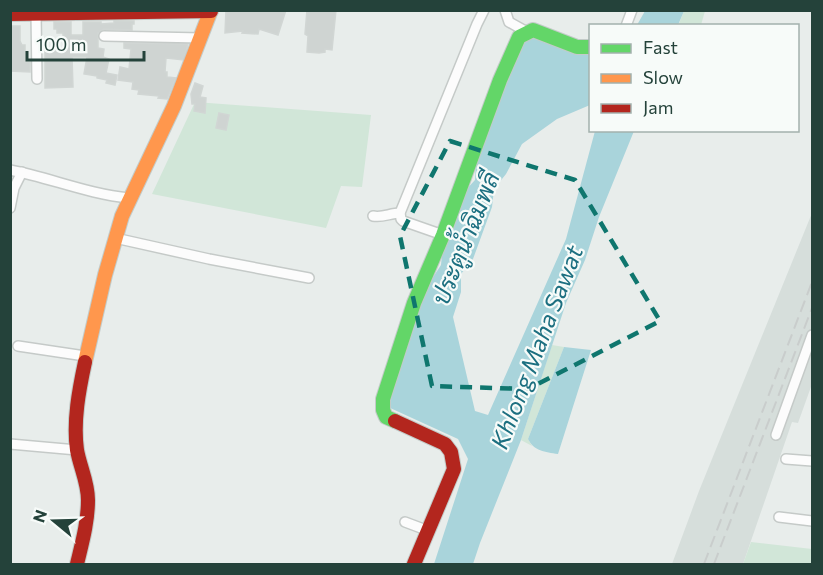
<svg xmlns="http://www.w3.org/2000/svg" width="823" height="575" font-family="Commissioner,Sarabun,sans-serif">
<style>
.built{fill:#d6dedb}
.green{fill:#d1e6d8}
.water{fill:#a9d4db}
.building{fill:#cfd4d2;stroke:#d1d6d4;stroke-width:1.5}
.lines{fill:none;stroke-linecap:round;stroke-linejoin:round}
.street-casing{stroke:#c5cac8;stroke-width:12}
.fast-casing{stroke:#c3cbc8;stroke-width:16}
.slow-casing{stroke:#c3cbc8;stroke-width:16}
.jam-casing{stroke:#c3cbc8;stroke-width:16}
.street{stroke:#fcfcfc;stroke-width:9}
.fast{stroke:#63d668;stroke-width:14}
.slow{stroke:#ff974d;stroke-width:14}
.jam{stroke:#b3261e;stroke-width:14}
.rail{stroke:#c9cdcc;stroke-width:2;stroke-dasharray:12 6;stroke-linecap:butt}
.marked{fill:none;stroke:#0f766e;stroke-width:4.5;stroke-dasharray:12 8;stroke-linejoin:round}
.labels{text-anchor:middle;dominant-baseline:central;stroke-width:4.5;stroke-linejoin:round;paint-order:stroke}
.water-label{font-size:24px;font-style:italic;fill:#1c6f80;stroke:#f7fbf9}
</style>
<rect width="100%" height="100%" fill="#e8edeb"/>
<!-- built -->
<polygon class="built" points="812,213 812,384 798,423 792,422 743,564 672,564 699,491"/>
<!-- green -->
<g class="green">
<polygon points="684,11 705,11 701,25 678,26"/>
<polygon points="195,102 371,115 362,187 341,186 326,228 152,194"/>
<polygon points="552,345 564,347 528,439 532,446 521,440"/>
<polygon points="751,542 812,549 812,564 743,564"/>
</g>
<!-- water -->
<g class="water">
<polygon points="645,11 645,10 684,11 678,25 637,25"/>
<polygon points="526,35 576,53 590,52 590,105 557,119 522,144 506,174 494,189 492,207 473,259 461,274 461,292 453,317 475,411 488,415 566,239 595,131 634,131 599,217 585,260 566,303 521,440 480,543 473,564 434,564 468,459 458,439 388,407 426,288 441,265 443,245 464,192 475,180 476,161"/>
<path d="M564,347l27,3 -33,104c-13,-2 -24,-3 -30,-15z"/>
</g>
<!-- building -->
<g class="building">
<polygon points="226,10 286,10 278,35 259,29 258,34 242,33 243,31 225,33"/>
<polygon points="307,10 336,10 332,50 325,49 325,52 319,53 307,52 308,36 305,34"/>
<polygon points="114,21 134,21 134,24 132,24 132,30 104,29 98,33 98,48 104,49 103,57 109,59 106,73 117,75 115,85 106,83 107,80 97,78 97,76 84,74 87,57 72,57 73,87 45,88 45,49 63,48 63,33 57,33 57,29 54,29 54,22 71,22 71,35 83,35 83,22 101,22 101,24 114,23"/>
<polygon points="10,26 20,26 20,41 22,45 25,45 25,62 30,62 30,72 10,71"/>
<polygon points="124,43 188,44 184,60 166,58 165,72 167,72 167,77 176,78 167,99 158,98 159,96 138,94 139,90 132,89 133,82 118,80 120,67 129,69 131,49 124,48"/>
<polygon points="195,83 203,86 200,97 206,98 205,113 194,111 195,104 192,104 191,94"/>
<polygon points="219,113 229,115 226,130 216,128"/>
</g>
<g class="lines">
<defs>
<g id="street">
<polyline points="505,10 509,22 527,32"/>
<polyline points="36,13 37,79"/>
<polyline points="626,26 632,10"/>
<polyline points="104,36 202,38"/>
<path d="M10,170c41,8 78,24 119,28"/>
<polyline points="10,208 14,188 22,172"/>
<path d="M373,216c10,2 17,-3 27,-3"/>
<polyline points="443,235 403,221 401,219 400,213 477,24 484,10"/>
<polyline points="115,238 209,259 309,278"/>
<polyline points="18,346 85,356"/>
<polyline points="776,435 812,335"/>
<polyline points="10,444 77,450"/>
<polyline points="786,459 812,461"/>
<polyline points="779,517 812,521"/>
<polyline points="405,522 429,531"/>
</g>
<polyline id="fast" points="395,421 386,417 383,410 383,399 414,303 443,235 500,80 519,37 533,30 577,47 590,47"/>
<polyline id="slow" points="85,362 105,275 122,216 174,106 211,10"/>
<g id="jam">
<polyline points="10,14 211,11"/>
<polyline points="395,421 445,444 451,452 454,469 414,564"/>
<path d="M77,564c5,-21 11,-42 11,-64 0,-18 -8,-33 -11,-50 -4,-29 2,-60 8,-88"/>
</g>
</defs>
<!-- street casing -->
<use href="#street" class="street-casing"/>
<!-- fast casing -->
<use href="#fast" class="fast-casing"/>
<!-- slow casing -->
<use href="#slow" class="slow-casing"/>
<!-- jam casing -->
<use href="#jam" class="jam-casing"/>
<!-- street -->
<use href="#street" class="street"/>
<!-- fast -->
<use href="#fast" class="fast"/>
<!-- slow -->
<use href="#slow" class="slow"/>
<!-- jam -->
<use href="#jam" class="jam"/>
<!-- rail -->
<g class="rail">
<polyline points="704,564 812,282"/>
<polyline points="714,564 812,308"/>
</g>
</g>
<!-- marked area -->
<path class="marked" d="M450,141l125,39 85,141 -132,68 -96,-3 -32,-150z"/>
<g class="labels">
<!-- water labels -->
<g class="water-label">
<text transform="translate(465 238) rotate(-68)">ประตูน้ำฉิมพลี</text>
<text transform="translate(536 347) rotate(-69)">Khlong Maha Sawat</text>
</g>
</g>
<!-- border -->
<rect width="823" height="575" fill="none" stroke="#24423a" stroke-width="24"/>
<!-- legend -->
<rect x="589" y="24" width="210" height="108" fill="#f7fbf9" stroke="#a3b1ad" stroke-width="1.5"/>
<rect x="601" y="44" width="30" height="9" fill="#63d668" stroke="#a3b1ad" stroke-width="1.5"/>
<text x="643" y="54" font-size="18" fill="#24423a">Fast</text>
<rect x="601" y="74" width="30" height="9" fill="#ff974d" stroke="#a3b1ad" stroke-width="1.5"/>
<text x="643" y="84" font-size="18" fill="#24423a">Slow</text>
<rect x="601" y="104" width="30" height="9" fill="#b3261e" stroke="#a3b1ad" stroke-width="1.5"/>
<text x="643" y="114" font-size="18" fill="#24423a">Jam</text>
<!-- north arrow -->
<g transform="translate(54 521) rotate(289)" stroke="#f7fbf9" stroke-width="4.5" paint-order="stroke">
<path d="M0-4.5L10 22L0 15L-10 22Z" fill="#24423a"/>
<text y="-9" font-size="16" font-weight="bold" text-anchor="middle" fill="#24423a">N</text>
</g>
<!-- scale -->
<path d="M27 51v9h117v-9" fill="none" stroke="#24423a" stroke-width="3"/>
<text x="36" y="51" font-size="18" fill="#24423a" stroke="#f7fbf9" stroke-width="4.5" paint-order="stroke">100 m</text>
</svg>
